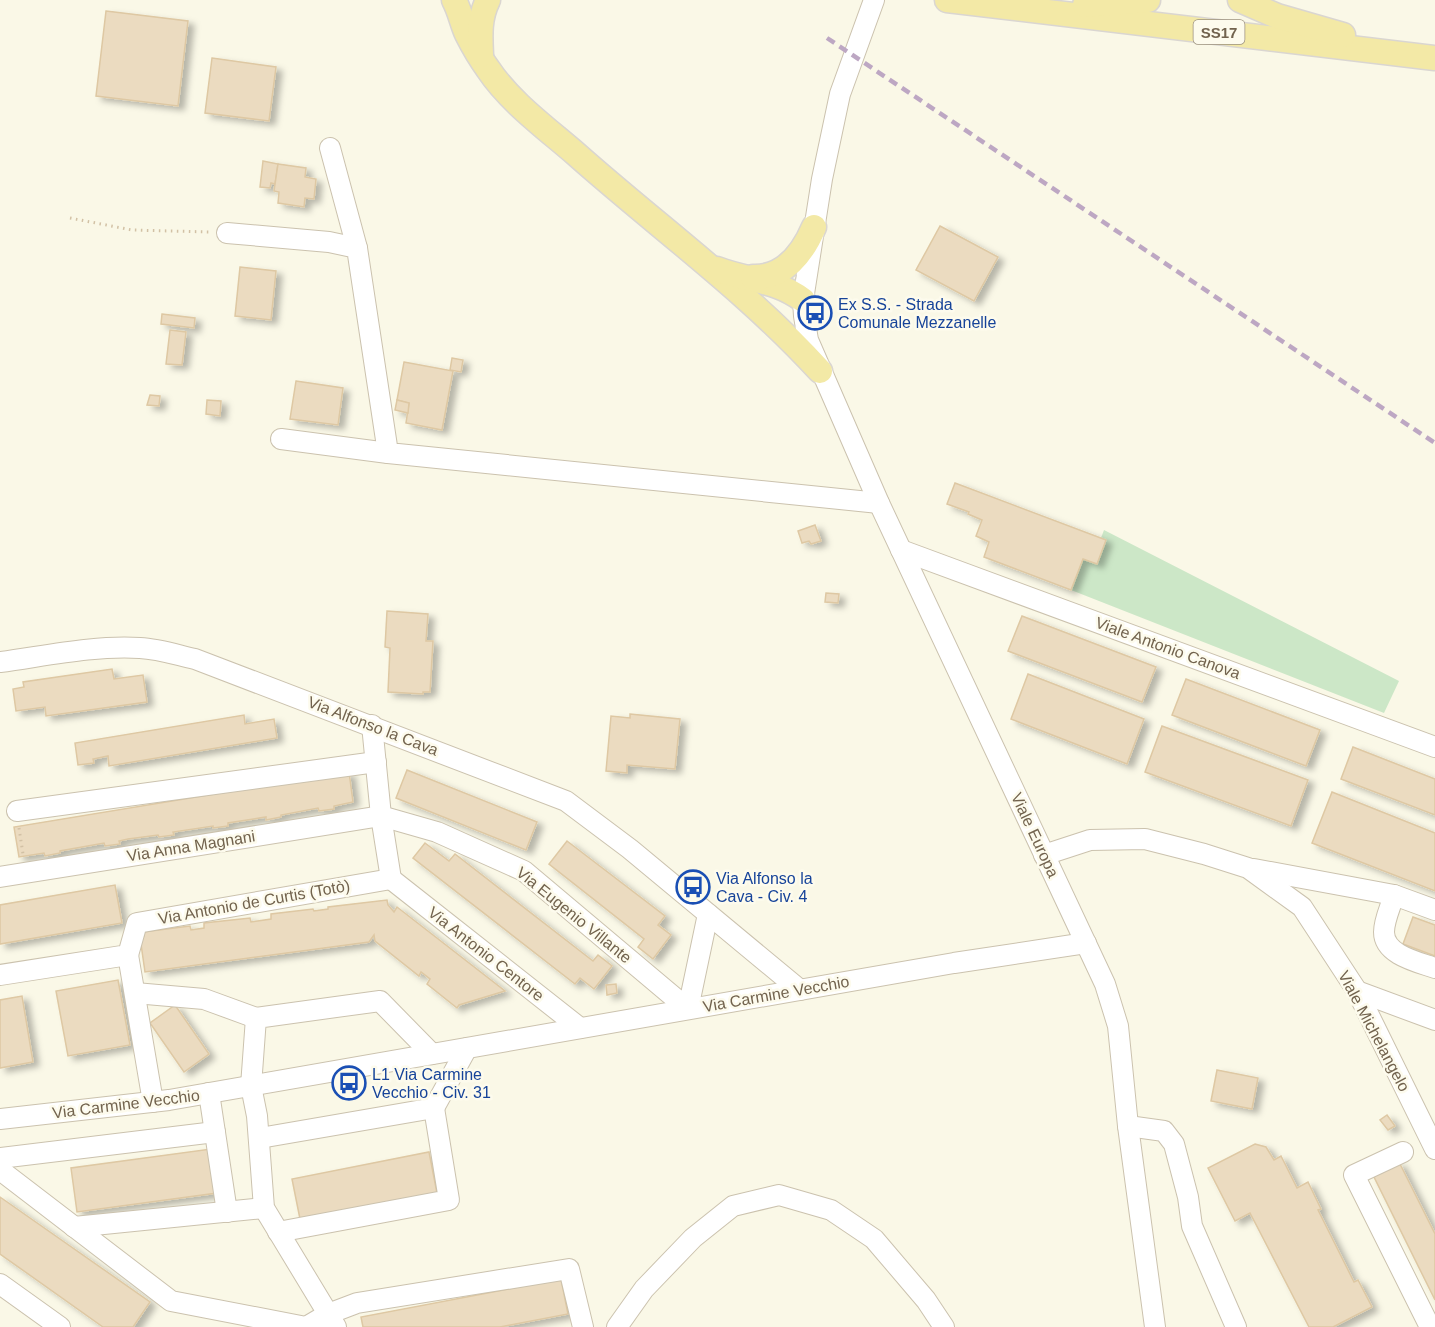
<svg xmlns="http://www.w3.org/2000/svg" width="1435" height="1327" font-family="Arial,sans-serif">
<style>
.green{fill:#cce7c7}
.building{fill:#ebdbc0;stroke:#dec8a3;stroke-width:1.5;filter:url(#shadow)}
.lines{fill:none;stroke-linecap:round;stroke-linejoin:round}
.minor-casing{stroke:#cbc2ae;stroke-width:22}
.major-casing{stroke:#dad6d1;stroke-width:27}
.path{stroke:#d2c1a5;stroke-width:3;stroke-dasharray:1.5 4.5;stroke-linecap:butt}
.minor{stroke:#fff;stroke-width:20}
.major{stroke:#f3e9a6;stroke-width:24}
.rail{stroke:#bda7c3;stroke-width:4.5;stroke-dasharray:9 6;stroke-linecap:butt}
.labels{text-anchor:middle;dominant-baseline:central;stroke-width:5;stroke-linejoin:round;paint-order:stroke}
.shield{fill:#fdfbed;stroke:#9c917e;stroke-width:1.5}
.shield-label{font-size:15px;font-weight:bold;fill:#72634e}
.transit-label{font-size:16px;fill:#164399;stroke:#fdfbed;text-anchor:start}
.street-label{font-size:16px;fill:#72634e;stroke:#fdfbed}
</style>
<defs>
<filter id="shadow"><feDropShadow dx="6" dy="4" stdDeviation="3" flood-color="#0004"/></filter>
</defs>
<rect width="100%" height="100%" fill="#faf8e7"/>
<!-- green -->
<polygon class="green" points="1104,530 1399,681 1384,713 1071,590 1083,559 1101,538"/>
<!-- building -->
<g class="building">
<polygon points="106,11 188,21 178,106 96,96"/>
<polygon points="212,58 276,67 269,121 205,113"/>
<polygon points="263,161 278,164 275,184 271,183 270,188 260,187"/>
<polygon points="278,164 306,168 305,177 316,179 314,199 305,198 304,207 278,203 279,192 274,191"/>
<polygon points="940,226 998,257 974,301 916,270"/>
<polygon points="240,267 276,271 271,320 235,316"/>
<polygon points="162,314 195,318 194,328 161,324"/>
<polygon points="170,330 186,332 182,365 166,364"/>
<polygon points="452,358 463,360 461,372 450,370"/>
<polygon points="404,362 453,371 442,430 406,423 409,403 397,400"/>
<polygon points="296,381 343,388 338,425 290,419"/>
<polygon points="150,395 160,396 159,406 147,405"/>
<polygon points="207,400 221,401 220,416 206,414"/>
<polygon points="397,400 409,403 408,413 395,410"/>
<polygon points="955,483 1106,540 1097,564 1083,559 1071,590 984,557 989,542 976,536 982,520 968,514 969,512 947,504"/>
<polygon points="815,525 821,541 811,544 809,541 802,543 798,531"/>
<polygon points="826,593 839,594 838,603 825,602"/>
<polygon points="387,611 428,614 426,641 433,641 430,692 423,692 423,694 388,692 390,648 385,647"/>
<polygon points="1022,616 1156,667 1142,702 1008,651"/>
<polygon points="112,669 114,679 143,675 147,702 46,716 45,707 16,711 13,689 24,687 23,682"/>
<polygon points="1028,674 1144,719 1127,764 1011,719"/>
<polygon points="1186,679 1320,730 1306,766 1172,715"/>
<polygon points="630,714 680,719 675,769 627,765 627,773 606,771 611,716 630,718"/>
<polygon points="244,715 245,724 274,719 277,738 109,766 108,756 93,759 94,763 78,765 75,743"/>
<polygon points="1162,726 1308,780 1291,826 1145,772"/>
<polygon points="1353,747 1435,779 1435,815 1341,779"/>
<polygon points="407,770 537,822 526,850 396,798"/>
<polygon points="349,772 353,802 334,806 334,809 319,811 318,808 281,815 281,817 266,820 266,817 228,823 228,826 213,828 213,826 173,832 174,835 159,837 158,835 128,839 119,841 120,844 105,846 104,843 60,851 60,853 45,856 44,853 19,857 14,827"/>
<polygon points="1332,792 1435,833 1435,891 1312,843"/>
<polygon points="567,841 665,916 658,925 671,935 653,959 638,947 644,939 549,864"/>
<polygon points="425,843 449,861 455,854 593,961 598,955 612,966 594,989 580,978 575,984 413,858"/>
<polygon points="115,885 122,923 0,944 0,905"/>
<polygon points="387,900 388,905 394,912 397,907 505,991 459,1005 457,1008 427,984 430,979 421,972 419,976 375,941 374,935 369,942 145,972 140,937 144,936 143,932 190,926 191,930 204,928 204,923 250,918 251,922 271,919 271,914 313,909 314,911 328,909 328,907"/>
<polygon points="1413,917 1435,925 1435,956 1403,944"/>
<polygon points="118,980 130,1045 68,1056 56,991"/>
<polygon points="616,984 617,993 607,995 606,985"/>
<polygon points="22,996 33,1062 0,1068 0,1000"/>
<polygon points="175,1005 209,1054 184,1072 150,1023"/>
<polygon points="1217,1070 1258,1078 1252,1109 1211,1101"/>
<polygon points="1387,1115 1395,1126 1388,1130 1380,1120"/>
<polygon points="1255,1144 1266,1147 1274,1160 1281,1156 1297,1188 1308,1182 1321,1209 1318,1210 1354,1282 1358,1280 1372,1307 1333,1327 1309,1327 1250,1213 1235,1221 1208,1168"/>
<polygon points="211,1149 217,1193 77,1212 71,1168"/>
<polygon points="429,1152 437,1193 300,1219 292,1179"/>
<polygon points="1399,1162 1435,1234 1435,1300 1373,1175"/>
<polygon points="0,1197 150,1302 133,1327 103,1327 0,1254"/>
<polygon points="561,1279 568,1314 500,1327 363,1327 361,1317"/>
</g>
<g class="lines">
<defs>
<g id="minor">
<polyline points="874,0 840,94 822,179 803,300 804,316 808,340 879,503 1105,984 1118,1026 1128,1126 1155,1327"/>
<polyline points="330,148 357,248"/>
<polyline points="227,233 329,242 357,248 388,453 879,503"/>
<polyline points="281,439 388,453"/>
<polyline points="901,550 1435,747"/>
<path d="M0,662c45,-6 95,-17 140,-14 19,1 37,7 55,11l371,142 64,48 170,141"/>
<polyline points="372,725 381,816 391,879"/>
<polyline points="17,811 376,762"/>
<polyline points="1044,855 1090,840 1145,839 1204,854 1248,868 1302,907 1357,991 1435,1149"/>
<polyline points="1254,869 1394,895 1435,910"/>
<polyline points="0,877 381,816 437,832 524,871 688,1009 708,914"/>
<polyline points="391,879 580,1028"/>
<path d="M1394,895c-3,11 -10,25 -10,37 0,23 34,30 51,36"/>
<polyline points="128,955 153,1102"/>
<polyline points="0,975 128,955 137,923 391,879"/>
<polyline points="1357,991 1435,1020"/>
<polyline points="135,993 204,999 256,1018"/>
<polyline points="209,1093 227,1212"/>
<polyline points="0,1119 169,1100 954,963 1086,943"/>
<polyline points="1128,1126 1164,1131 1174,1144 1188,1197 1192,1226 1236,1327"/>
<polyline points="260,1138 434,1108 467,1048"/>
<polyline points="1403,1152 1354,1175 1430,1327"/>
<polyline points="0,1158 215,1132"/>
<polyline points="0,1170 171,1301 306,1327 328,1314 357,1303 569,1269 583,1327"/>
<polyline points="74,1227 264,1208"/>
<polyline points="278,1232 449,1200 434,1108"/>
<polyline points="0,1284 60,1327"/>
<polyline points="336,1327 264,1208 257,1116 251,1086 256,1018 380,1001 432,1054"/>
<polyline points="617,1327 644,1289 693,1238 733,1206 779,1195 831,1210 874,1239 926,1300 944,1327"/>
</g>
<g id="major">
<path d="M454,0c6,11 8,23 13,34 6,12 13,24 21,35 22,33 58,59 88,85 81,72 170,136 244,217"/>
<polyline points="947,0 1435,58"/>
<polyline points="1240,0 1277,16 1343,35"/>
<polyline points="1085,5 1148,0"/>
<path d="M481,55c-1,-20 -2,-37 7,-55"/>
<path d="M717,269c31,12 58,10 86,31"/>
<path d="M753,277c31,1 50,-24 61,-50"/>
</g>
</defs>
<!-- minor casing -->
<use href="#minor" class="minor-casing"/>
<!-- major casing -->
<use href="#major" class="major-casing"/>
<!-- path -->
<g class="path">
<polyline points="70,218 132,230 210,232"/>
<polyline points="19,828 23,854"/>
</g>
<!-- minor -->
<use href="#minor" class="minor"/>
<!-- major -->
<use href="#major" class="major"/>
<!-- rail -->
<polyline class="rail" points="827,38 1435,443"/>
</g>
<!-- icons -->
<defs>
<symbol id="bus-ring" viewBox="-11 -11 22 22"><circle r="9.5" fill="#fdfbed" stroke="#1a4fb4" stroke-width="1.5"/><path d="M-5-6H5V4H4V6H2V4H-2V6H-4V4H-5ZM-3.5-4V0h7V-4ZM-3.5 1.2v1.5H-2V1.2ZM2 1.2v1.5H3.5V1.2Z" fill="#1a4fb4"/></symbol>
</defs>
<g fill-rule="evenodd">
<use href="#bus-ring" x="796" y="294" width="38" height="38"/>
<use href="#bus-ring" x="674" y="868" width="38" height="38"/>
<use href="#bus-ring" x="330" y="1064" width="38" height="38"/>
</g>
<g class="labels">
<!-- shield labels -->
<rect class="shield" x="1193.5" y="20" width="51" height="24" rx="4.5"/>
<g class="shield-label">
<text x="1219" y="32">SS17</text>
</g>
<!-- transit labels -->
<g class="transit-label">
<text x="838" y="304">Ex S.S. - Strada<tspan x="838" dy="18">Comunale Mezzanelle</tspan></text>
<text x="716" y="878">Via Alfonso la<tspan x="716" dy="18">Cava - Civ. 4</tspan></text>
<text x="372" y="1074">L1 Via Carmine<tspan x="372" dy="18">Vecchio - Civ. 31</tspan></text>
</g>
<!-- street labels -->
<g class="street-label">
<text transform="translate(1168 648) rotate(20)">Viale Antonio Canova</text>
<text transform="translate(373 726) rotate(21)">Via Alfonso la Cava</text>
<text transform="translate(1035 835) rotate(65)">Viale Europa</text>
<text transform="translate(191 846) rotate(-9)">Via Anna Magnani</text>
<text transform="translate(254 902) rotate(-10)">Via Antonio de Curtis (Totò)</text>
<text transform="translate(574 915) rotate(39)">Via Eugenio Villante</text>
<text transform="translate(486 954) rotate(38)">Via Antonio Centore</text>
<text transform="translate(776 994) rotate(-10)">Via Carmine Vecchio</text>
<text transform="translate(1374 1031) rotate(62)">Viale Michelangelo</text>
<text transform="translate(126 1104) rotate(-7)">Via Carmine Vecchio</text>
</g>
</g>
</svg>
